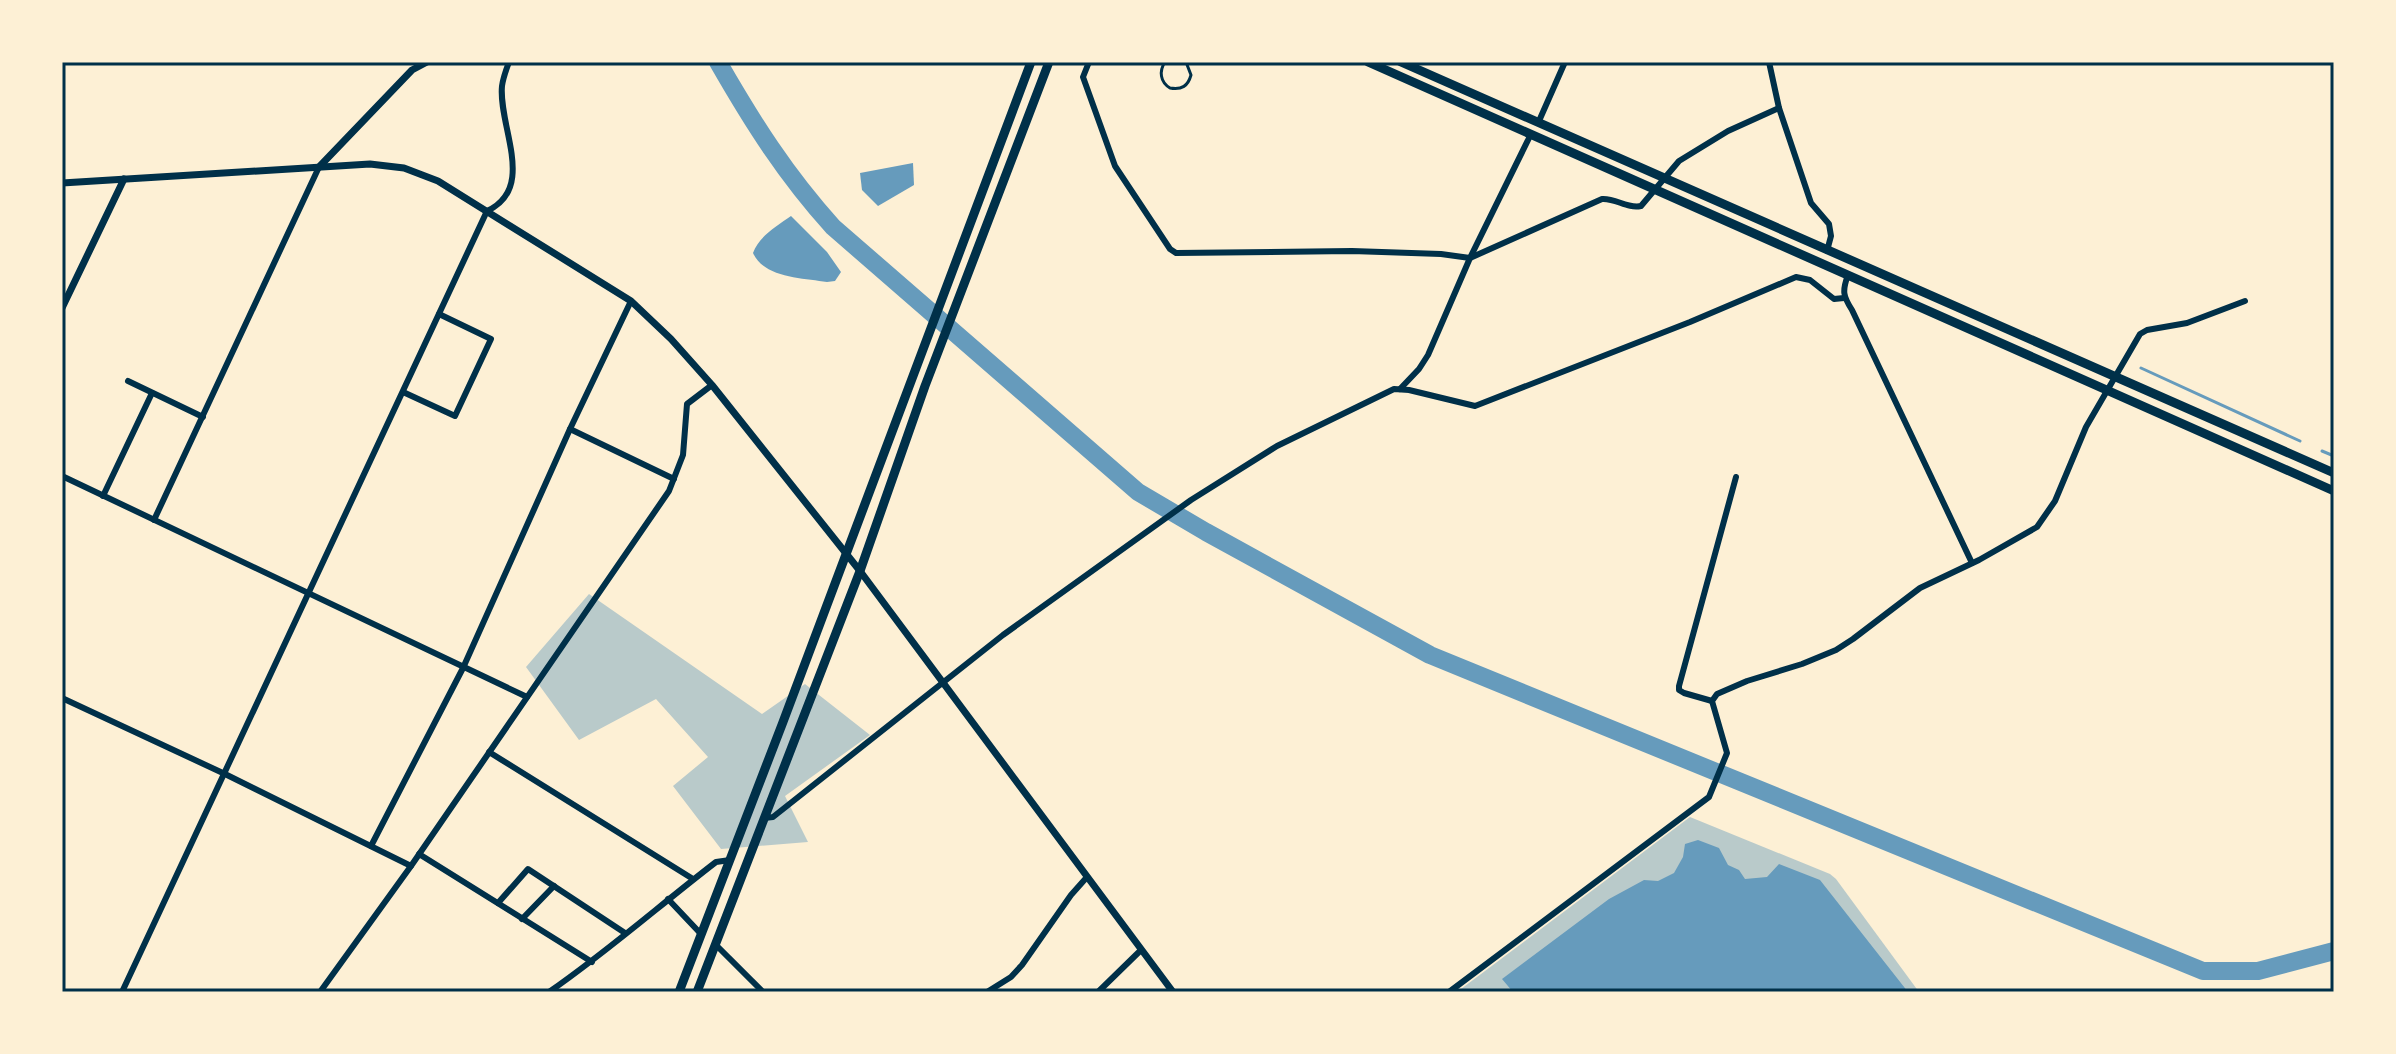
<svg xmlns="http://www.w3.org/2000/svg" width="2396" height="1054" font-family="Signika,sans-serif">
<style>
.green{fill:#b9caca}
.water{fill:#669bbc}
.lines{fill:none;stroke-linecap:round;stroke-linejoin:round}
.stream{stroke:#669bbc;stroke-width:3}
.river{stroke:#669bbc;stroke-width:18}
.service{stroke:#003049;stroke-width:3}
.minor{stroke:#003049;stroke-width:6}
.tertiary{stroke:#003049;stroke-width:7}
.trunk{stroke:#003049;stroke-width:9}
.neatline{fill:none;stroke:#003049;stroke-width:3}
</style>
<rect width="100%" height="100%" fill="#fdf0d5"/>
<!-- green -->
<g class="green">
<polygon points="589,594 762,714 805,684 870,735 785,796 808,842 721,849 673,786 708,757 656,699 579,740 526,667"/>
<polygon points="1690,817 1830,874 1836,879 1919,992 1457,992"/>
</g>
<!-- water -->
<g class="water">
<polygon points="913,163 914,185 878,206 862,190 860,173"/>
<path d="M791,216l36,36 14,20 -6,9 -8,1c-24,-4 -63,-4 -74,-29 6,-17 24,-27 38,-37z"/>
<polygon points="1698,840 1719,848 1728,865 1739,870 1745,879 1767,877 1779,864 1820,880 1908,992 1513,992 1502,979 1609,899 1644,880 1658,881 1674,873 1683,857 1685,844"/>
</g>
<g class="lines">
<!-- stream -->
<g class="stream">
<polyline points="2141,368 2300,441"/>
<polyline points="2322,451 2334,456"/>
</g>
<!-- river -->
<path class="river" d="M718,62c35,61 68,113 115,165l305,265 68,40 224,123 773,316h55l76,-20"/>
<!-- service -->
<path class="service" d="M1165,62c-6,9 -5,20 5,26 12,2 18,-2 21,-13l-5,-13"/>
<!-- minor -->
<g class="minor">
<path d="M1089,62l-6,15 32,89 55,83 6,4 176,-2 89,3 29,4 132,-59c14,-1 25,10 39,7l38,-45 49,-30 51,-23"/>
<polyline points="1769,62 1779,108 1811,203 1829,224 1831,236 1827,251"/>
<polyline points="1539,121 1565,62"/>
<path d="M1848,275c-6,16 -5,21 4,35l120,253"/>
<polyline points="128,381 203,417"/>
<polyline points="1400,389 1419,369 1428,355 1470,258 1531,134"/>
<polyline points="403,392 455,416 491,339 439,314"/>
<polyline points="570,429 674,479"/>
<polyline points="62,476 527,697"/>
<polyline points="103,496 152,393"/>
<polyline points="154,520 319,167"/>
<polyline points="62,698 225,774 411,866"/>
<polyline points="1712,701 1684,693 1679,690 1679,686 1736,477"/>
<polyline points="489,752 693,879"/>
<polyline points="764,818 773,817 1003,635 1191,500 1277,446 1394,389 1409,390 1475,406 1690,322 1796,277 1810,280 1834,299 1844,298"/>
<polyline points="371,846 463,668 570,429 631,301"/>
<polyline points="419,854 592,962"/>
<polyline points="668,899 701,934"/>
<polyline points="498,903 528,869 625,933"/>
<polyline points="522,919 554,886"/>
<polyline points="716,945 763,992"/>
<path d="M122,992l365,-781c50,-23 11,-85 15,-125 1,-8 4,-16 7,-24"/>
<polyline points="320,992 411,866 669,491 683,455 687,404 712,385"/>
<path d="M549,992c58,-40 111,-87 167,-130l14,-2"/>
<polyline points="987,992 1011,977 1022,965 1071,895 1087,877"/>
<polyline points="1098,992 1141,950"/>
<polyline points="1449,992 1709,797 1727,753 1712,701 1717,694 1747,681 1802,664 1836,650 1853,639 1920,588 1979,560 2037,527 2055,501 2086,427 2140,334 2147,330 2187,323 2245,301"/>
</g>
<!-- tertiary -->
<g class="tertiary">
<polyline points="319,167 412,70 427,62"/>
<polyline points="62,183 370,164 404,168 438,181 631,301 671,339 712,385 860,571 1173,992"/>
<polyline points="62,308 124,179"/>
</g>
<!-- trunk -->
<g class="trunk">
<polyline points="1368,62 2334,491"/>
<polyline points="1401,62 2334,473"/>
<polyline points="679,992 783,722 1031,62"/>
<polyline points="697,992 860,571 925,386 1049,62"/>
</g>
</g>
<!-- border -->
<rect width="2396" height="1054" fill="none" stroke="#fdf0d5" stroke-width="128"/>
<rect x="64" y="64" width="2268" height="926" class="neatline"/>
</svg>
